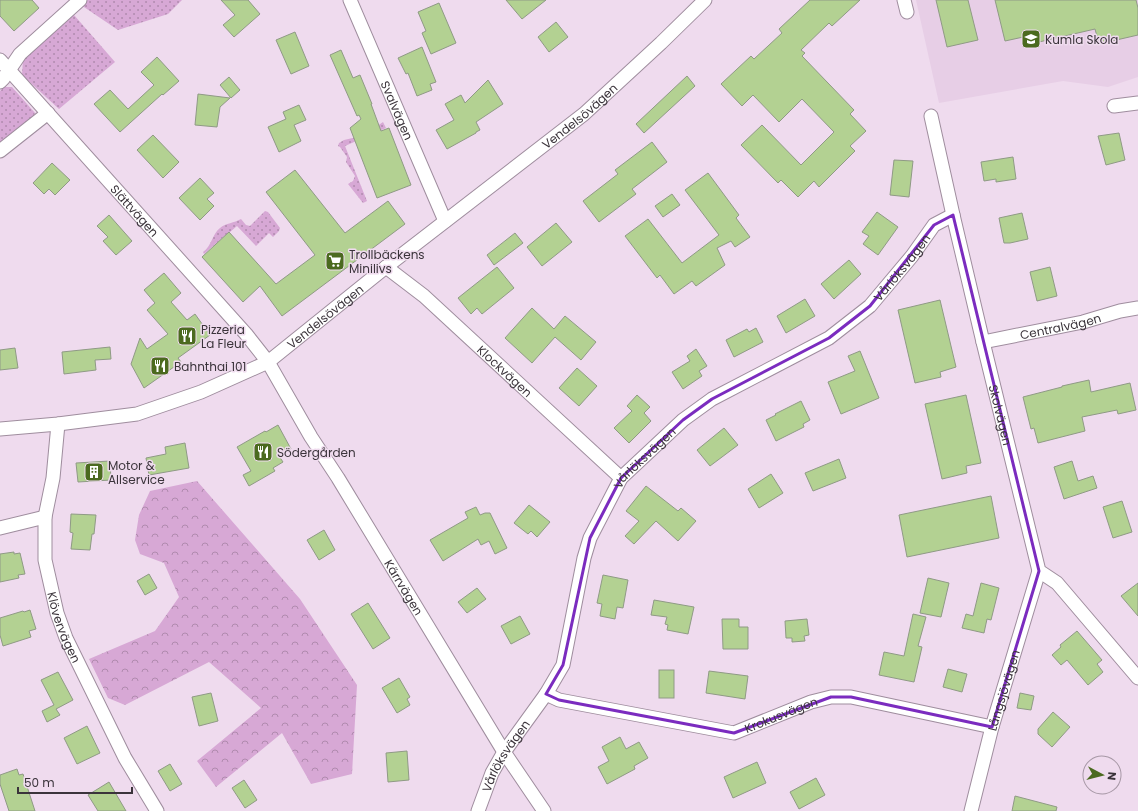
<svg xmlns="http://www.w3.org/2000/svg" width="1138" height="811" font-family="Poppins,sans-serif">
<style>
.built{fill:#e7cee6}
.green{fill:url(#green-dots)}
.forest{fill:url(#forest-crowns)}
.building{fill:#b3d192;stroke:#8f9a85}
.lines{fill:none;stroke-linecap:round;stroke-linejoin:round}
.street-casing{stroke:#9f8d9e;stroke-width:15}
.street{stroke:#fff;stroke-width:13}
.marked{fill:none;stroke:#7b2cbf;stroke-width:3;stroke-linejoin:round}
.labels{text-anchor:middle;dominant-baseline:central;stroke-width:3;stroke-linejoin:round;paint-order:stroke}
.poi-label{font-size:12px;fill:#3b343b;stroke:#efdbee;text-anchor:start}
.street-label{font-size:12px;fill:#3b343b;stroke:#efdbee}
</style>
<defs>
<pattern id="green-dots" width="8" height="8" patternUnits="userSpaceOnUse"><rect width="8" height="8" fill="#d7a8d5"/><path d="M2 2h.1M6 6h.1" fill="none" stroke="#b08aae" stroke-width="1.8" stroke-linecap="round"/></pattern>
<pattern id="forest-crowns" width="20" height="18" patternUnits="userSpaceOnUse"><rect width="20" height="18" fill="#d7a8d5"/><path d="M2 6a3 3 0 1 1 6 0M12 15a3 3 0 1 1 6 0" fill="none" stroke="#b08aae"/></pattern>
</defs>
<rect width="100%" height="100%" fill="#efdbee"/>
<!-- built -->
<polygon class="built" points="916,0 1138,0 1138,77 1108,87 1063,81 939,103"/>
<!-- green -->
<g class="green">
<polygon points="88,0 182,0 168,14 118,30 81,5"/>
<polygon points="74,15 115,62 59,109 22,75 23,59"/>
<polygon points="4,87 12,87 35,113 29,123 0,145 0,91"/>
<polygon points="383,122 386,128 345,146 367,201 363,203 348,184 353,181 355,176 346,162 347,157 340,147 338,146 339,143 344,140 357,137 373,129"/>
<path d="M265,211l3,1 12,16 -1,3 -6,6 -4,-4 -13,13 -19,-20 -7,6h-1l-25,22 -1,-2c9,-6 9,-18 17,-24 6,-5 14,-5 21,-9l5,6 4,1z"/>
</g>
<!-- forest -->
<polygon class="forest" points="197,481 300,599 357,685 352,774 311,784 282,733 216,787 197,761 261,708 209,662 125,705 108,698 89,659 155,631 179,597 164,563 140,554 135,540 139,515 150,491"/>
<!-- building -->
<g class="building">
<polygon points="0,0 32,0 39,8 14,31 0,16"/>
<polygon points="221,0 248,0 260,14 234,37 223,25 235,15"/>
<polygon points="506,0 546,0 522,19"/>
<polygon points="810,0 860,0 832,26 829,23 801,50 805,53 802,56 854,110 850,114 866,131 850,146 855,151 819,187 814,181 798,197 781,180 778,183 741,145 762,125 801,165 834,132 802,99 779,122 753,95 742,106 721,84 751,56 754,59 782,33 779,29"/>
<polygon points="936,0 968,0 978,40 947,47"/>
<polygon points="995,0 1136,0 1138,8 1138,35 1099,44 1095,29 1039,42 1037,34 1005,41"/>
<polygon points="439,3 456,43 431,54 422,33 426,31 418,12"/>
<polygon points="556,22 568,37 549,52 538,37"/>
<polygon points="295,32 309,66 291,74 276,40"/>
<polygon points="422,47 436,82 430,84 432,90 417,96 408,73 406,74 398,58"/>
<polygon points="341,50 353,78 360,75 372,104 371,104 381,131 389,128 411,185 377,198 350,128 361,119 359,115 357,116 330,55"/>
<polygon points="157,57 179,81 163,95 162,94 120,132 94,104 110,90 128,109 154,85 141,72"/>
<polygon points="687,76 695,86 644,133 636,124"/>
<polygon points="229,77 240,90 231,98 220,85"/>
<polygon points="488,80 503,104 476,122 480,130 476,132 476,133 447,149 436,130 454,120 445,104 461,95 465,103"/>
<polygon points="198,94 230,98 220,107 217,127 195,125"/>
<polygon points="299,105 306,120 294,125 301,141 279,152 268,127 286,119 283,112"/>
<polygon points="1119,133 1125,160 1106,165 1098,136"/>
<polygon points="153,135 179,162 163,178 137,150"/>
<polygon points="652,142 667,162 632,189 636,194 599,222 583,201 618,174 615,170"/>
<polygon points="1013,157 1016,179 996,182 996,179 984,181 981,162"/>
<polygon points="894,160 913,161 909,197 890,195"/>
<polygon points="52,163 70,180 55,195 49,189 44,194 33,183"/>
<polygon points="295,170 345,233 388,201 405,224 282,316 260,286 243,302 202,257 229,232 276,284 315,255 266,192"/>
<polygon points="708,173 739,215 736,218 750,237 735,247 731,241 717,248 725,265 696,286 692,281 674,294 660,275 657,278 625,236 648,219 682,263 719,235 685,190"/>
<polygon points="200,178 214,193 207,199 214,206 200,220 179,198"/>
<polygon points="672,194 680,205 663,217 655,206"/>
<polygon points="877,212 898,227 878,255 863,244 869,236 862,232"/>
<polygon points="1022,213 1028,239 1010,243 1004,243 999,218"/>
<polygon points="109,215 132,241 116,255 103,241 108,237 97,226"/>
<polygon points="556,223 572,242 542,266 527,247"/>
<polygon points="515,233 523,243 494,265 487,255"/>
<polygon points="849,260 861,274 834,299 821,284"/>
<polygon points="497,267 514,288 482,314 477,308 471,314 458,298"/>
<polygon points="1050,267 1057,296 1037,301 1030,272"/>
<polygon points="164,273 181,293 171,302 187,320 195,314 210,335 178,358 181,362 144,388 131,364 140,338 147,349 168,334 147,310 155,303 144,290"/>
<polygon points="805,299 815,316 786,333 777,316"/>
<polygon points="940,300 956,367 940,372 941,377 915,383 898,310"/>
<polygon points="532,308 554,329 565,316 596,342 581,360 555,337 532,363 505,338"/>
<polygon points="756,328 763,342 734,357 726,340 747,329 749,332"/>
<polygon points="110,347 111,359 95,360 96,370 64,374 62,352"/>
<polygon points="15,348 18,368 0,370 0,350"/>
<polygon points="696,349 707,366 699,371 702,376 683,389 672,372 690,361 687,356"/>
<polygon points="860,351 879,398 841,414 828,382 855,371 848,356"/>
<polygon points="577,368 597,386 579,406 559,388"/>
<polygon points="1089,380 1091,392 1130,383 1136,410 1118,414 1117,410 1082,417 1085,431 1038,443 1034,428 1031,429 1023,397 1062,387 1062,386"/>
<polygon points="637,395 650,407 644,413 651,421 629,443 614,428 632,411 627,406"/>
<polygon points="966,395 981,463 966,466 967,473 942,479 925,404"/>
<polygon points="801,401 810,420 803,424 804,427 776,441 766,420 776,415 775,414"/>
<polygon points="278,425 291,449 279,456 283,462 273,468 275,471 249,486 243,475 251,471 237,447 265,431 266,432"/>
<polygon points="724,428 738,445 710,466 697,450"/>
<polygon points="185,443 189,468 149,475 146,458 166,454 165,447"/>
<polygon points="839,459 846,478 813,491 805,473"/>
<polygon points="110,461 111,480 78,482 76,463"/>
<polygon points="1072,461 1078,481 1093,476 1097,488 1064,499 1054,467"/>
<polygon points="771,474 783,493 759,508 748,489"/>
<polygon points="646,486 678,511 681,508 696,521 678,541 656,521 634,544 625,536 639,521 626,511"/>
<polygon points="991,496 999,538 907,557 899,515"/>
<polygon points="1122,501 1132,532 1113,538 1103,507"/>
<polygon points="529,505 550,522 537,537 531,531 528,534 514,523"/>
<polygon points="476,507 480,515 485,513 490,513 507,548 495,554 489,541 481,545 478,539 443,561 430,540 468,518 465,512"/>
<polygon points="71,514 96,515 94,534 92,534 90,550 71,549 73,533 70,532"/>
<polygon points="324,530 335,550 319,560 307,540"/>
<polygon points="14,552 14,554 20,553 25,574 18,575 19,578 0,582 0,554"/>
<polygon points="149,574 157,588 145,595 137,581"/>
<polygon points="603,575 628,580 623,608 617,607 615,619 600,616 602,604 597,603"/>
<polygon points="928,578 949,583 941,617 920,613"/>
<polygon points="981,583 999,588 991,620 987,619 984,633 962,628 966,614 973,616"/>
<polygon points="1138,583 1138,616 1121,596"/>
<polygon points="477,588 486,599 467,613 458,602"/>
<polygon points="654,600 694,607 688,634 667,630 668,625 665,624 667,617 651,615"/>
<polygon points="368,603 390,638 373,649 351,614"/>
<polygon points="30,610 36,629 29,631 31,637 3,646 0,635 0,618 23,611 24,612"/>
<polygon points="913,614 926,617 918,646 922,647 914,682 879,675 884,652 904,656"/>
<polygon points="520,616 530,634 511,644 501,626"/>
<polygon points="722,619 739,619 739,627 748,627 748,649 723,649"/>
<polygon points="807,619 809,635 804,636 805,641 792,642 792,638 786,638 785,621"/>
<polygon points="1077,631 1102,660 1097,664 1103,672 1088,685 1067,660 1061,665 1052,655 1061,647 1060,645"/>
<polygon points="948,669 967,674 962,692 943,687"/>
<rect x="659" y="670" width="15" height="28"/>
<polygon points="709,671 748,676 745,699 706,693"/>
<polygon points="58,672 73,700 56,709 60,715 47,722 42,711 54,705 41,680"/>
<polygon points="399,678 410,697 407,699 410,705 397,713 382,688"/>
<polygon points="211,693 218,721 199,726 192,697"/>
<polygon points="1020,693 1034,696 1031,710 1017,708"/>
<polygon points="1053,712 1070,727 1052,747 1038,734 1038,729"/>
<polygon points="87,726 100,753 77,764 64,738"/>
<polygon points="620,737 626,749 639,742 648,758 634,766 635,769 607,784 598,767 609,761 602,747"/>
<polygon points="407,751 409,780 388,782 386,753"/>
<polygon points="757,762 766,783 733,798 724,777"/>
<polygon points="170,764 182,784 170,791 158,771"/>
<polygon points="17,769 19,775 23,774 35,811 9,811 0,784 0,775"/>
<polygon points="816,778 825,795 799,809 790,792"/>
<polygon points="244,780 257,800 245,808 232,788"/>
<polygon points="109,782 126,811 98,811 88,795"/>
<polygon points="1015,796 1057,807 1056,811 1012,811"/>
</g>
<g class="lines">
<defs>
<g id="street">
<path id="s1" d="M350,0l95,221"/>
<polyline points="904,0 907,12"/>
<path id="s2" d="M0,60l246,274 22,28 43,75 27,41 166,274 40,59"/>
<polyline points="0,82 3,79 20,54 80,0"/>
<polyline points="1114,106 1138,103"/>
<path id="s3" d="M931,116l22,99 30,127 56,229 18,12 81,95"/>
<polyline points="0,151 48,113"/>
<path id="s4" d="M386,267l38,29 197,182"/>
<path id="s5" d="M983,342l100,-20 37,-11 18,-3"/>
<path id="s6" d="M58,424l-5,54 -8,39v43l12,53 9,25 59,120 32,53"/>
<path id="s7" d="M0,429l58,-5 79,-10 64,-22 67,-30 118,-95 198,-153 77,-71 44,-43"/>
<polyline points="0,528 45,517"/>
<path id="s8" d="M546,694l13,6 175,33 77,-31 20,-5h20l141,30"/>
<path id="s9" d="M478,811l14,-38 12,-21 42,-58 17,-29 21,-107 6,-20 31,-60 62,-58 29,-21 117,-61 41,-32 42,-50 22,-31 19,-10"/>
<path id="s10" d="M971,811l21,-84 47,-156"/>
</g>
</defs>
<!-- street casing -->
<use href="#street" class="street-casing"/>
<!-- street -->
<use href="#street" class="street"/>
</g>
<!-- marked area -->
<path class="marked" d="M953,215l86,356 -47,156 -141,-30h-20l-97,36 -175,-33 -13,-6 17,-29 27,-127 31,-60 62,-58 29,-21 117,-61 41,-32 64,-81z"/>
<!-- icons -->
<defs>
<symbol id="school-square" viewBox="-11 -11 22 22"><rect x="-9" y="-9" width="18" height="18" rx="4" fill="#4b6a1f" stroke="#efdbee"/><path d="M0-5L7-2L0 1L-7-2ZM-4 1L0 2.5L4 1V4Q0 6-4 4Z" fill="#fff"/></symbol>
<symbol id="supermarket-square" viewBox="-11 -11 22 22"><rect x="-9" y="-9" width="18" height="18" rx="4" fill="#4b6a1f" stroke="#efdbee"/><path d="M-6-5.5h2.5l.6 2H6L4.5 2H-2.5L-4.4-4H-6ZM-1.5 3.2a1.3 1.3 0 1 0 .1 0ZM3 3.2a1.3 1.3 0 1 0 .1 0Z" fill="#fff"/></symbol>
<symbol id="restaurant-square" viewBox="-11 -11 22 22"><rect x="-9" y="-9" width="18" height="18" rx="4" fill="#4b6a1f" stroke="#efdbee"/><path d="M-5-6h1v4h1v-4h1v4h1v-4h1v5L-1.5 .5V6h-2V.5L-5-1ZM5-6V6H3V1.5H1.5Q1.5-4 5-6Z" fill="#fff"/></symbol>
<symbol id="building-square" viewBox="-11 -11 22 22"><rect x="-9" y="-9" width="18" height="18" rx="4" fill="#4b6a1f" stroke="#efdbee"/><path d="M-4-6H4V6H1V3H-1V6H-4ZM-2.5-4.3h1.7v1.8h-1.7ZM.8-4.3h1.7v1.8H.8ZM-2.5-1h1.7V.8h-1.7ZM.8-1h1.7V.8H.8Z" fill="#fff"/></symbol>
</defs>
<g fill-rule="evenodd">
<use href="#school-square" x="1020" y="28" width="22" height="22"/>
<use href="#supermarket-square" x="324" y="250" width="22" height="22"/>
<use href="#restaurant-square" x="176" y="325" width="22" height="22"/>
<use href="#restaurant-square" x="149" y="355" width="22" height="22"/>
<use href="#restaurant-square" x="252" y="441" width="22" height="22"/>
<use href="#building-square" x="83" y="461" width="22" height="22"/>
</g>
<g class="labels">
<!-- poi labels -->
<g class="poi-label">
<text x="1045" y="39">Kumla Skola</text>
<text x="349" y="254">Trollbäckens<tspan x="349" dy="14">Minilivs</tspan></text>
<text x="201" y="329">Pizzeria<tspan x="201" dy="14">La Fleur</tspan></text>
<text x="174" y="366">Bahnthai 101</text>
<text x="277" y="452">Södergården</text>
<text x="108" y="465">Motor &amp;<tspan x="108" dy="14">Allservice</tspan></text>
</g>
<!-- street labels -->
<g class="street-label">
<text stroke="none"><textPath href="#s1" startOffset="120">Svalvägen</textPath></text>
<text stroke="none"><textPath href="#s7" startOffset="676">Vendelsövägen</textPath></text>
<text stroke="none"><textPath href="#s2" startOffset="202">Slättvägen</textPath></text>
<text stroke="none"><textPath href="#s9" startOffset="722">Vårlöksvägen</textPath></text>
<text stroke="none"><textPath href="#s7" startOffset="352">Vendelsövägen</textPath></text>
<text stroke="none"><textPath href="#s5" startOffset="79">Centralvägen</textPath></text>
<text stroke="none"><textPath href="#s4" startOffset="158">Klockvägen</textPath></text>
<text stroke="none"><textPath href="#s3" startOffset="307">Skolvägen</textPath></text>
<text stroke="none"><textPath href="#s9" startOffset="398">Vårlöksvägen</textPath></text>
<text stroke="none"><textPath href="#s2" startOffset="667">Kärrvägen</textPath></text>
<text stroke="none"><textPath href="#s6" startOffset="207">Klövervägen</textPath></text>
<text stroke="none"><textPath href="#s10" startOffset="125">Långsjövägen</textPath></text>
<text stroke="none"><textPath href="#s8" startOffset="243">Krokusvägen</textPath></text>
<text stroke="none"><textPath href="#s9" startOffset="62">Vårlöksvägen</textPath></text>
</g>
</g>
<!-- north arrow -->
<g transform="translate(1102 775) rotate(97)"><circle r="19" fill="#efdbee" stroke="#a798a6"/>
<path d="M0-3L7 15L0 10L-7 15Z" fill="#4b6a1f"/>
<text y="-6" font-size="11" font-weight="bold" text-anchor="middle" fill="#3b343b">N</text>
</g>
<!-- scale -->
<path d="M18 787v6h114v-6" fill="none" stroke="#3b343b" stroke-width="2"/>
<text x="24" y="787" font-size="12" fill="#3b343b" stroke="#efdbee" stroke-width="3" paint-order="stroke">50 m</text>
</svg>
